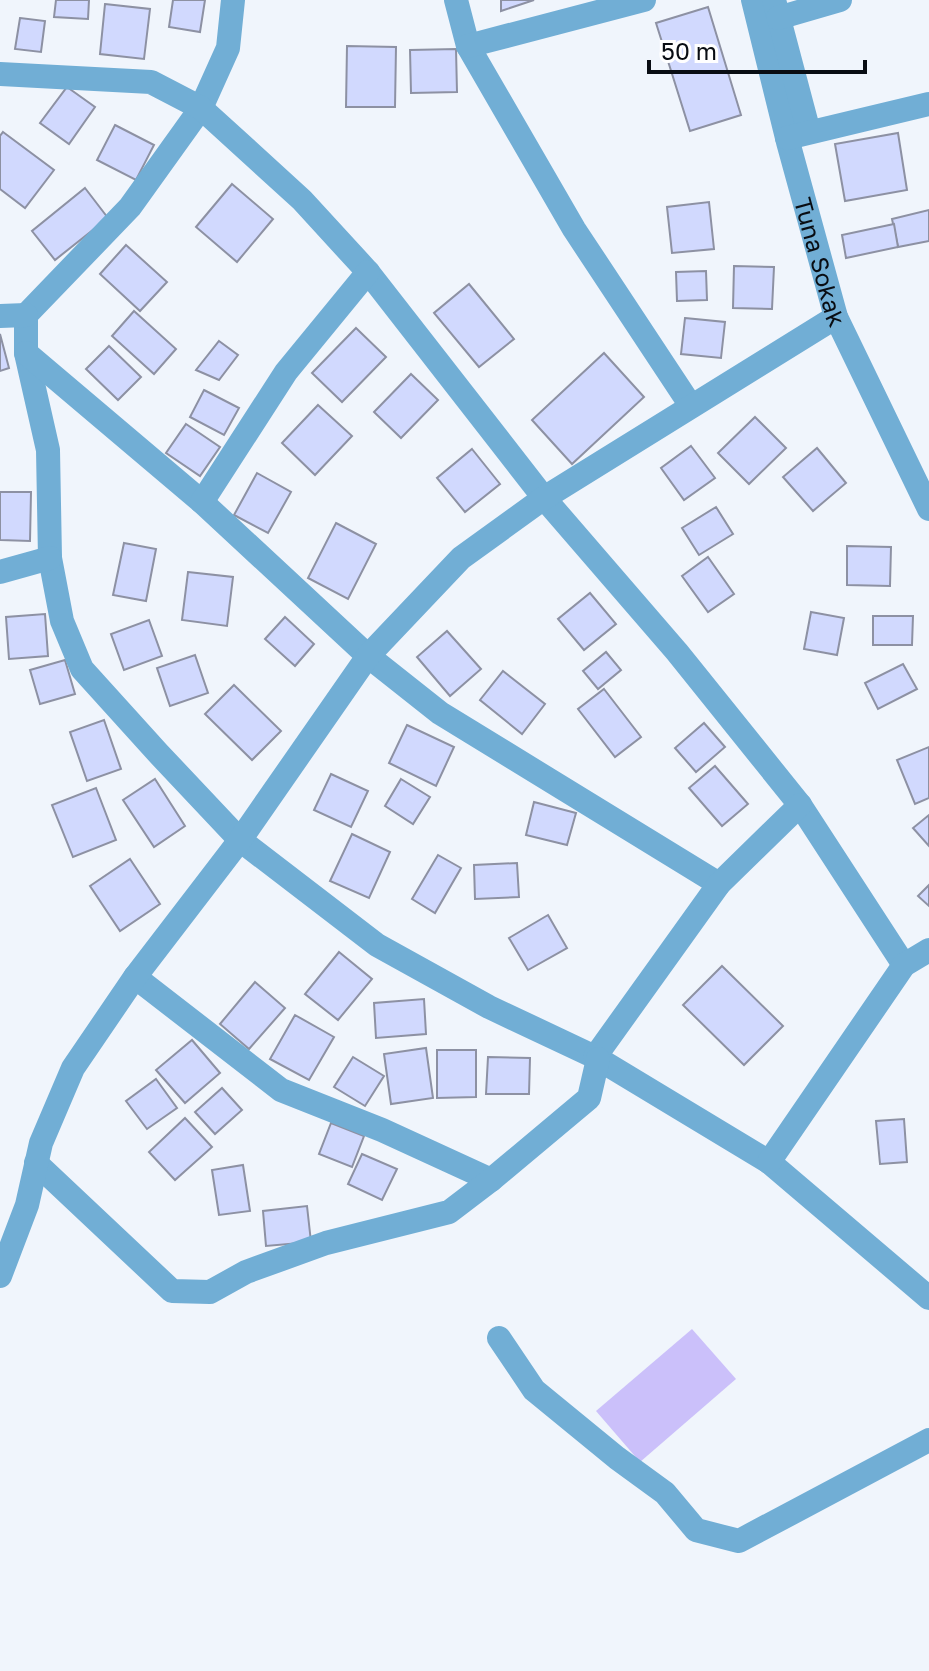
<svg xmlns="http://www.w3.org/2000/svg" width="929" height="1671" font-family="'Golos Text',sans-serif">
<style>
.green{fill:#cbc0fa}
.building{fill:#d1d9fe;stroke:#8d91a3;stroke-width:2}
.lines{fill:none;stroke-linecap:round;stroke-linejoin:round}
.minor{stroke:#71aed5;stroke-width:24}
.labels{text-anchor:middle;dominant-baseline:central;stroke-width:6;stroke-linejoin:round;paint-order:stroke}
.street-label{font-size:24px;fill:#090d13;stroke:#fff}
</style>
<rect width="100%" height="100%" fill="#f0f5fc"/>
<!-- green -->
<polygon class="green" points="692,1329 736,1379 640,1462 596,1411"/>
<!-- building -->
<g class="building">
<polygon points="56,0 89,0 88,19 54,17"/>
<polygon points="173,0 205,0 200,32 169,27"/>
<polygon points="501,0 534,0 501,11"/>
<polygon points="105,4 150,9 144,59 100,54"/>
<polygon points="708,7 741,115 690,131 656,23"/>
<polygon points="20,18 45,21 41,52 15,49"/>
<polygon points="347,46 396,47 395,107 346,107"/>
<polygon points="456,49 457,92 411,93 410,50"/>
<polygon points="67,87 95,107 69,144 40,123"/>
<polygon points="115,125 154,145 136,180 97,160"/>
<polygon points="3,132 54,170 25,208 0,189 0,136"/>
<polygon points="898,133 907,190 845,201 835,144"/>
<polygon points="232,184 273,219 237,262 196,227"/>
<polygon points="85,188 108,218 55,260 32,231"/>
<polygon points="709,202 714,249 672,253 667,207"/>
<polygon points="929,210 929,241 898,247 892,219"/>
<polygon points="894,224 898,247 846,258 842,235"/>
<polygon points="126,245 167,282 140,311 100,274"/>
<polygon points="734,266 774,267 772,309 733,308"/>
<polygon points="706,271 707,300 677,301 676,272"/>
<polygon points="469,284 514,339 479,367 434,313"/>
<polygon points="134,311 176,349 154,374 112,336"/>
<polygon points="685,318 725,322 721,358 681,354"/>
<polygon points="356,328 386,357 342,402 312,373"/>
<polygon points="0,334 9,368 0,371"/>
<polygon points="219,341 238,355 219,380 196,370"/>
<polygon points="109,346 141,377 118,400 86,369"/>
<polygon points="604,353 644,397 572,464 532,420"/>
<polygon points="411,374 438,400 401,438 374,412"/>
<polygon points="204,390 239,408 224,435 190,417"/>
<polygon points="318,405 352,436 315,475 282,443"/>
<polygon points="755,417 786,448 749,484 718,453"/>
<polygon points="186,424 220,447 200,476 166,453"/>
<polygon points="691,446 715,478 684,500 661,468"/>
<polygon points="817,448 846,483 813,511 783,477"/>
<polygon points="472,449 500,484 465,512 437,478"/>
<polygon points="257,473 291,492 268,533 234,515"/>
<polygon points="0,492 31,492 30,541 0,540"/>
<polygon points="716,507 733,534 699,555 682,528"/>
<polygon points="336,523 376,544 348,599 308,578"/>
<polygon points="124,543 156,549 146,601 113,595"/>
<polygon points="847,546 891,547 890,586 847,585"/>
<polygon points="708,557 734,594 708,612 682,576"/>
<polygon points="188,572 233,577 227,626 182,620"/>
<polygon points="590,593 616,624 584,650 558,619"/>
<polygon points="811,612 844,618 837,655 804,649"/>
<polygon points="45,614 48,656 9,659 6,617"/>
<polygon points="873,616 913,616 912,645 873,645"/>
<polygon points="285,617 314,644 295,666 265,639"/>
<polygon points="149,620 162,656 124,670 111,634"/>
<polygon points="447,631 481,669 450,696 417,657"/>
<polygon points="606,652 621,670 598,689 583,671"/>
<polygon points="195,655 208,693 170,706 157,668"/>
<polygon points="65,660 75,694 40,704 30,670"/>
<polygon points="903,664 917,689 878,709 865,683"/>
<polygon points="503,671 545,704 522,734 480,700"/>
<polygon points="234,685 281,731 252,760 205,714"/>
<polygon points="604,689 641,737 615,757 578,709"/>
<polygon points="104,720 121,769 87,781 70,732"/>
<polygon points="704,723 725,747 696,772 675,748"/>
<polygon points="407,725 454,747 436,786 389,763"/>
<polygon points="929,747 929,798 915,804 897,760"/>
<polygon points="715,766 748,804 722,826 689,788"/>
<polygon points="331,774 368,791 351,827 314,810"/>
<polygon points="155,779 185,826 154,847 123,800"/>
<polygon points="401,779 430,797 413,824 385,806"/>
<polygon points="96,788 116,840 73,857 52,805"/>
<polygon points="534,802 576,813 567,845 526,835"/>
<polygon points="929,815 929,846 913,828"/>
<polygon points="352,834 390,852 369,898 330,881"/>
<polygon points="438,855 461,868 435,913 412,899"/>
<polygon points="130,859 160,904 120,931 90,886"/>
<polygon points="517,863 519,897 475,899 474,865"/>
<polygon points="929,885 929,906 918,896"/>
<polygon points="548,915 567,948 528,970 509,938"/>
<polygon points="339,952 372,979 338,1020 305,994"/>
<polygon points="722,966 783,1026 744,1065 683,1005"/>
<polygon points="255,982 285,1008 249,1049 220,1024"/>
<polygon points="424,999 426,1034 376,1038 374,1003"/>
<polygon points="295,1015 334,1037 309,1080 270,1059"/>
<polygon points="192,1040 220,1073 185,1103 156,1070"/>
<polygon points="426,1048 433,1098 391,1104 384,1054"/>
<polygon points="437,1050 476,1050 476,1097 437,1098"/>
<polygon points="353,1057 384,1076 365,1106 334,1087"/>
<polygon points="488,1057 530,1058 529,1094 486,1094"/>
<polygon points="156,1079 177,1108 147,1129 126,1101"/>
<polygon points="222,1088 242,1110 215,1134 195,1112"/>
<polygon points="185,1118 212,1147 175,1180 149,1152"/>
<polygon points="904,1119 907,1162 880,1164 876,1121"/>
<polygon points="331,1123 364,1136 352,1167 319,1154"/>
<polygon points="362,1154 397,1169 382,1200 348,1184"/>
<polygon points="243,1165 250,1211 219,1215 212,1170"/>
<polygon points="307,1206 311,1242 266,1246 263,1211"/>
</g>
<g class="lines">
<!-- minor -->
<g class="minor">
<polyline points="233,0 228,48 201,108 130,207 26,315 26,353 48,450 50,558 62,621 82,669 158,753 240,840 377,945 489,1007 595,1057 769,1162 929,1298"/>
<polyline points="456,0 468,46 574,229 691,406"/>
<path id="s1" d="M753,0l35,142 48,175 93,192"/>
<polyline points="774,0 809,132"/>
<polyline points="778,18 840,0"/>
<polyline points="468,46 644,0"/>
<polyline points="0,74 151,82 201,108 302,200 368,272 544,498 677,652 800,805 904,965"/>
<polyline points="787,138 929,104"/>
<polyline points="0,316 26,315"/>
<polyline points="26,353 202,502 368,656 440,713 719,884"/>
<polyline points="202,502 286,372 368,272"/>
<polyline points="0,572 50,558"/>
<polyline points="135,977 281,1090 382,1130 491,1180"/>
<polyline points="595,1057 719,884 800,805"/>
<polyline points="769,1162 904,965 929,950"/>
<polyline points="36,1163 172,1291 210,1292 246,1272 326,1243 449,1212 491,1180 589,1098 598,1059"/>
<polyline points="0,1276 27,1205 41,1143 73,1068 135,977 240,840 368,656 461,558 544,498 836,317"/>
<polyline points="499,1338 534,1390 617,1458 665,1493 696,1530 739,1541 929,1440"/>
</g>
</g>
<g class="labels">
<!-- street labels -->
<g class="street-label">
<text stroke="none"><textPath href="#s1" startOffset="270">Tuna Sokak</textPath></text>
</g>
</g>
<!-- scale -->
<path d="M649 60v12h216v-12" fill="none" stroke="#090d13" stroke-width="4"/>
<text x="661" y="60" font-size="24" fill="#090d13" stroke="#ffffff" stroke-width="6" paint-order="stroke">50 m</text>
</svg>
